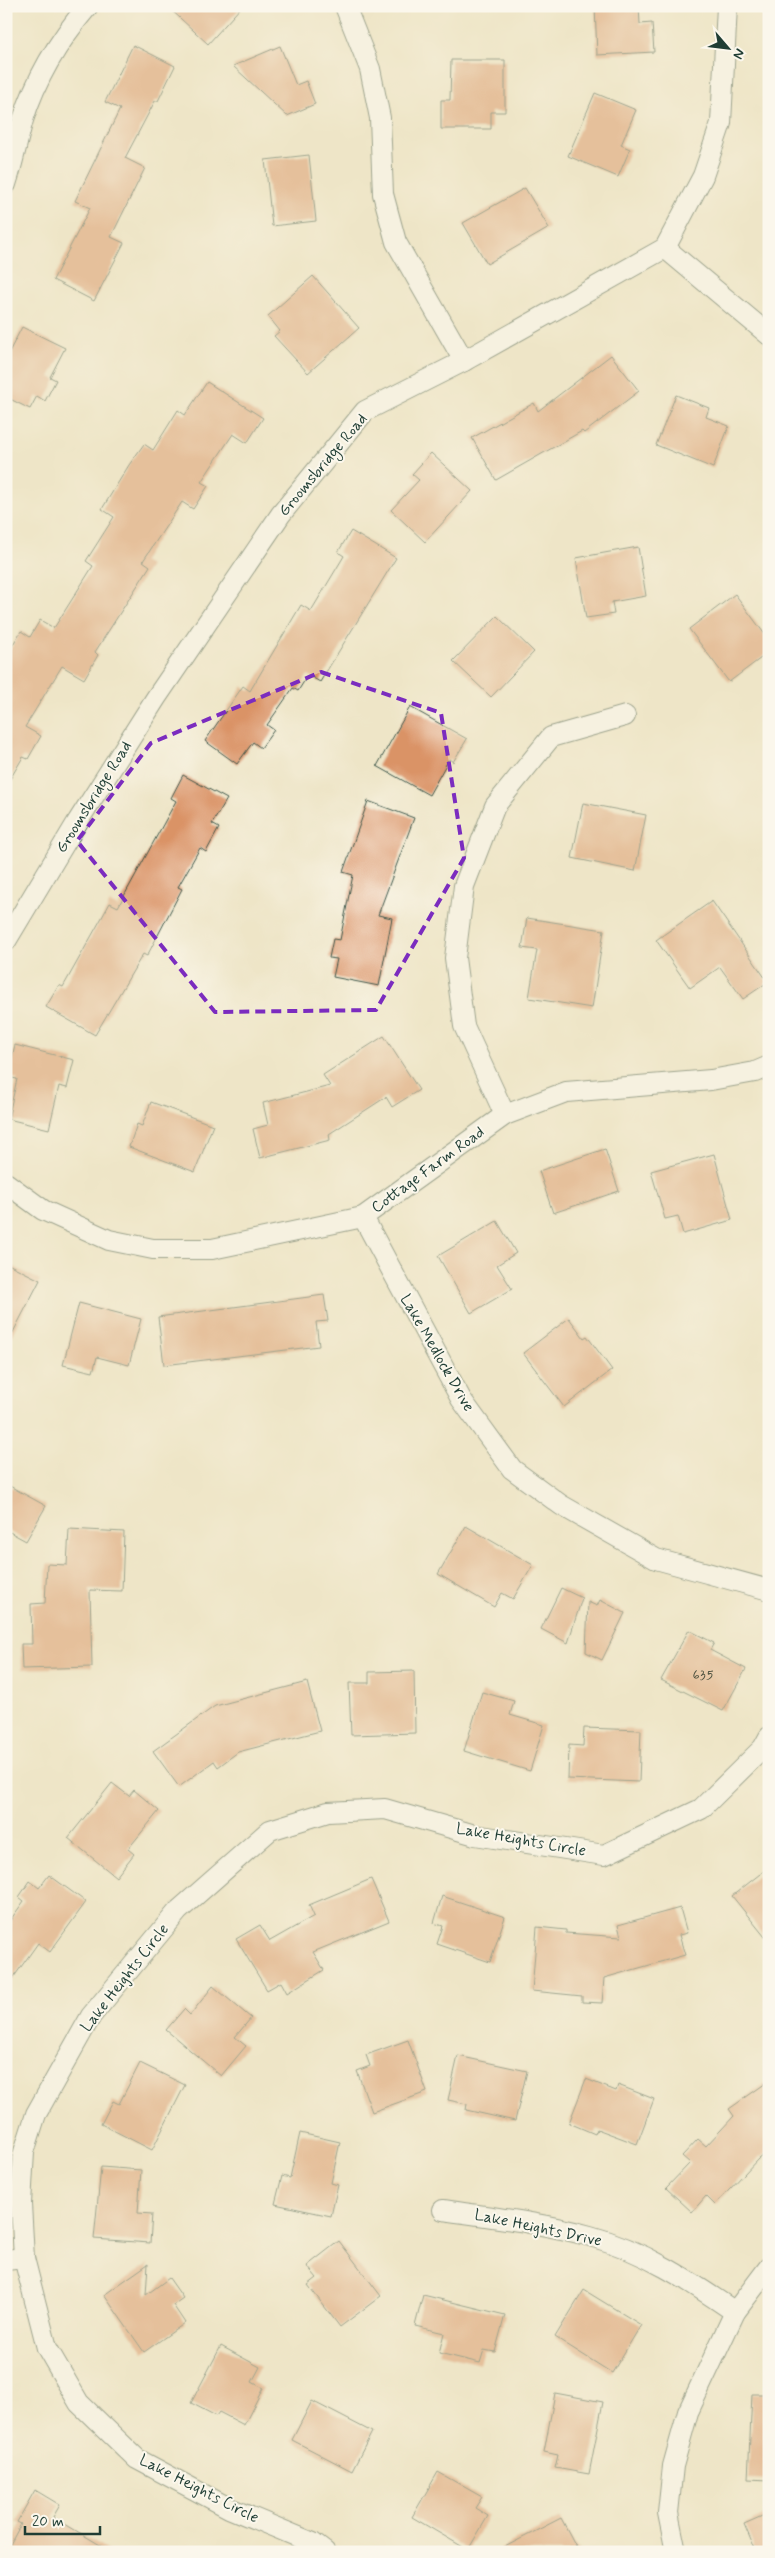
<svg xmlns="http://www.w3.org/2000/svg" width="775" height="2558" font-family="Mynerve,sans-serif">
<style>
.building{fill:#da9366}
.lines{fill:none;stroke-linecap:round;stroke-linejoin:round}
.minor-casing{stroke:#3e564a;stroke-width:22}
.minor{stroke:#fff;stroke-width:20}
.marked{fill:none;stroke:#7b2cbf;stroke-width:4;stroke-dasharray:10 6;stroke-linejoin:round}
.labels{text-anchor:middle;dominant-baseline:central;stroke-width:4;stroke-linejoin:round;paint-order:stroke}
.number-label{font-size:14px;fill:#4e5240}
.street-label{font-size:16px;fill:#1f3d34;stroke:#fbf7ec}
</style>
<rect width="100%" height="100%" fill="#fbf7ec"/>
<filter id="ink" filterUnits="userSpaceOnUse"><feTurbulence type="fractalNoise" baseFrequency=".02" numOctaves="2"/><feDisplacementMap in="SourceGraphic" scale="10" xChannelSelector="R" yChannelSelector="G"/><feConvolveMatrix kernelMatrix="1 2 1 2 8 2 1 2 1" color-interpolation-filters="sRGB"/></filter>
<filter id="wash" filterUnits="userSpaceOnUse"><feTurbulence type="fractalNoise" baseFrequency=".0096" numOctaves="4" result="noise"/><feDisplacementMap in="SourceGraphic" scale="20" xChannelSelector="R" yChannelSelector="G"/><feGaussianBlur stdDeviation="1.12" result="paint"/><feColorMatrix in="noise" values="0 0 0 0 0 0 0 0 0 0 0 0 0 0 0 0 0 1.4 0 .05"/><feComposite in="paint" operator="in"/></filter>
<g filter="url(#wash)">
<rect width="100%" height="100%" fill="#eee5c7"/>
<g id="blocks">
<!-- building -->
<g class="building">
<polygon points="167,6 242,6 208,44"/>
<polygon points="595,6 639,6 640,24 652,23 654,52 597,55"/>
<polygon points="133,45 175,66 158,101 155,101 125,158 145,168 111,237 124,243 94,301 53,280 90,208 75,201 120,109 105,102"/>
<polygon points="280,46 296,85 306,81 315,104 287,116 233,66"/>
<polygon points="451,60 505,60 505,112 491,112 491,129 441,129 441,100 450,100"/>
<polygon points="595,93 636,110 621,145 630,149 618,177 568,156"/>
<polygon points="309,155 316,221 272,226 265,160"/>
<polygon points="525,188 549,228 487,264 463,223"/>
<polygon points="313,276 359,328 308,373 274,336 280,331 268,316"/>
<polygon points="22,327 65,348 50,377 56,380 45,401 37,396 30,409 6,397 6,358"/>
<polygon points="611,355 639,391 584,433 582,431 496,480 472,438 534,403 538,411"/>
<polygon points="207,382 263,418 247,443 233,434 201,482 208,486 193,509 182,502 143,561 150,566 95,652 98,655 84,679 62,666 25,727 41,736 28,759 23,757 6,786 6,656 21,631 30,637 40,620 54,628 93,566 86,561 114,517 102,509 129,465 144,444 153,450 178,410 185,415"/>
<polygon points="676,395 709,408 706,417 729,426 713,468 656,445"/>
<polygon points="431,453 472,491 425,542 391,510 419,480 412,474"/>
<polygon points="351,531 396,558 320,682 308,675 298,691 293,688 267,725 274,730 261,748 253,742 237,764 205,741 243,686 250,691 301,605 311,611 344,556 338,552"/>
<polygon points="638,547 646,596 612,602 614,614 586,618 576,558"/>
<polygon points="735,594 769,640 769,652 729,682 689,629"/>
<polygon points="497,616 534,652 491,697 453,661"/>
<polygon points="410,707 467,739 453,762 449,759 429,795 377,766"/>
<polygon points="183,775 227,799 212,824 219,828 206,852 200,848 178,887 182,889 147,956 143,954 95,1035 46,1007 59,985 63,987 110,903 118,907 176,801 171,798"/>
<polygon points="368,801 414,818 378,915 392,918 379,986 333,977 337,959 329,958 333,939 340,940 353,875 343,872"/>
<polygon points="583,803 646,815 635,871 572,858"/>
<polygon points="712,901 768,982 743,999 720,967 690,988 656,940"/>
<polygon points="527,918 604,930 592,1008 529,998 537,950 522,948"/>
<polygon points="384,1036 419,1090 392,1107 386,1097 329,1134 330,1140 260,1158 253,1129 268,1125 263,1103 330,1086 323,1075"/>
<polygon points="15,1045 74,1060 67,1088 59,1086 49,1129 8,1119 17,1079 7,1077"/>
<polygon points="151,1102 213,1125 195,1172 129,1147 137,1124 142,1126"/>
<polygon points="605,1149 619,1191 553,1213 539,1171"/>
<polygon points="714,1154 732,1220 683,1234 678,1216 665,1219 651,1171"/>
<polygon points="497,1221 516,1253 497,1265 512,1289 471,1313 438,1256"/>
<polygon points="6,1263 40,1280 6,1346"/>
<polygon points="324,1295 328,1321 316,1322 319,1346 164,1365 158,1317"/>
<polygon points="79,1303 141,1319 129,1365 97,1357 93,1372 63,1365"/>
<polygon points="569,1318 584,1338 587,1336 612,1370 564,1407 523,1353"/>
<polygon points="6,1484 46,1506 26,1541 6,1530"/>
<polygon points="466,1526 533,1565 513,1599 502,1593 494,1607 438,1574"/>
<polygon points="69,1529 124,1532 122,1591 90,1590 92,1667 22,1669 21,1644 32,1644 31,1604 45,1603 47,1564 67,1565"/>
<polygon points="561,1588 582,1598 568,1643 541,1629"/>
<polygon points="600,1600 625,1613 602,1660 586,1652 588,1602 597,1606"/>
<polygon points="689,1630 714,1643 710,1650 746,1669 723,1711 661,1680"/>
<polygon points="414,1671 415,1733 351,1735 349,1683 369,1683 369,1672"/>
<polygon points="307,1682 320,1731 238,1752 218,1767 214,1761 179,1787 153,1751 215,1706"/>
<polygon points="482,1692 514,1701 510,1715 544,1725 530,1771 464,1751"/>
<polygon points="584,1728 641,1730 639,1782 568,1779 569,1745 583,1746"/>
<polygon points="112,1783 129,1796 134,1790 159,1811 128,1849 134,1854 116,1877 68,1838"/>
<polygon points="769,1867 769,1942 732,1896"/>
<polygon points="49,1875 86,1902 50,1952 38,1943 6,1988 6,1926 24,1901 19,1897 30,1881 39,1888"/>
<polygon points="371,1879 389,1921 313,1952 324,1970 287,1993 281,1982 267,1990 236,1939 260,1925 270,1941 314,1916 309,1905"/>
<polygon points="442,1896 505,1917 490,1962 437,1944 443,1926 434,1923"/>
<polygon points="680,1908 687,1933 679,1935 685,1955 604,1978 602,2003 582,2002 582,1996 532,1991 537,1927 566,1930 566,1933 621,1937 618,1925"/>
<polygon points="213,1986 251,2018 235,2037 246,2046 221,2076 166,2030 184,2009 190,2015"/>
<polygon points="408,2040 427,2092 372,2112 357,2071 370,2066 366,2055"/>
<polygon points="458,2056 527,2071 515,2121 466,2110 467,2104 448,2100"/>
<polygon points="140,2063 185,2085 152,2150 101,2124 113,2101 119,2104"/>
<polygon points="586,2079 616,2091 618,2085 654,2099 637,2144 597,2129 595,2134 569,2123"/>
<polygon points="769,2081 769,2151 758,2159 715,2205 706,2196 692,2212 666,2188 690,2163 682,2156 698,2139 706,2146 734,2116 729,2109"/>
<polygon points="300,2133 340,2142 331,2183 338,2185 331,2216 275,2204 282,2176 290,2178"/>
<polygon points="101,2167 141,2170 138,2213 152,2214 150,2243 94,2239"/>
<polygon points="339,2241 381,2296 340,2327 308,2285 317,2278 307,2266"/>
<polygon points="148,2264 146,2295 169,2278 183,2298 173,2305 185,2323 144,2352 104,2295"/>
<polygon points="584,2290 641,2325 612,2373 555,2337"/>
<polygon points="423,2295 505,2315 495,2352 484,2350 480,2363 439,2353 444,2333 415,2326"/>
<polygon points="221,2346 260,2367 252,2382 263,2388 244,2425 219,2412 216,2416 191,2403"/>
<polygon points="555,2393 603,2402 589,2474 555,2468 558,2455 544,2452"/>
<polygon points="752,2394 769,2394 769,2480 748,2479"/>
<polygon points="312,2401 372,2432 352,2471 292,2440"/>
<polygon points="438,2472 482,2497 475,2508 488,2516 468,2550 412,2517"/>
<polygon points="35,2490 60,2505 53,2517 112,2552 6,2552 21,2524 17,2522"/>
<polygon points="769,2513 769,2552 756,2552 744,2524"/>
<polygon points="561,2518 579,2552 495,2552"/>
</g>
</g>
</g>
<g filter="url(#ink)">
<use href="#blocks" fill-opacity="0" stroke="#3e564a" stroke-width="1"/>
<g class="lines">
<defs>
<g id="minor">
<polyline points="345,6 370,69 380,118 383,194 396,242 464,361"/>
<path d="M6,184c7,-21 11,-43 17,-64 13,-42 36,-80 65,-114"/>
<polyline points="665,248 769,335"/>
<polyline points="6,941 78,821 156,698 281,514 365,411 464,361 665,248 703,176 721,123 727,6"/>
<polyline points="505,1115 464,1026 455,958 464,886 495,806 551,737 625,716"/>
<polyline points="6,1183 43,1210 109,1240 153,1249 212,1249 363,1217 505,1115 566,1092 711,1080 755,1072 769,1066"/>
<polyline points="363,1217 461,1399 512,1469 561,1505 656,1559 769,1590"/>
<path d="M443,2210c49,7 99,13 147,26 53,14 100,45 145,76"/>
<polyline points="6,2260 24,2258"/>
<polyline points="325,2552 313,2543 229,2508 137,2459 79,2403 47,2348 24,2258 21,2204 24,2152 36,2114 91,2016 178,1911 270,1830 328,1812 385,1809 475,1835 604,1855 701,1809 763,1748 769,1737"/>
<polyline points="676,2552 668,2513 673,2466 688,2412 735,2312 769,2267"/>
</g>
</defs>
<!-- minor casing -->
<use href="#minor" class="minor-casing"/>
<!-- minor -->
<use href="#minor" class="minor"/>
</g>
</g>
<!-- marked area -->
<path d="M0 0H775V2558H0ZM321,672l120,41 23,145 -88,152 -161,2 -138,-171 74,-98z" fill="#eee5c7" fill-opacity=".55" fill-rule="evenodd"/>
<path class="marked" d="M321,672l120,41 23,145 -88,152 -161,2 -138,-171 74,-98z"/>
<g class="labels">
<!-- number labels -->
<g class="number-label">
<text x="703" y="1675">635</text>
</g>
<!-- street labels -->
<g class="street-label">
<text transform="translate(323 465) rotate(-50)">Groomsbridge Road</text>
<text transform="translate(94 797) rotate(-58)">Groomsbridge Road</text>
<text transform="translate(428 1170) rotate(-36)">Cottage Farm Road</text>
<text transform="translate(437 1353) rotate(60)">Lake Medlock Drive</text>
<text transform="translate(521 1840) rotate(10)">Lake Heights Circle</text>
<text transform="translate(125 1978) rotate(-52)">Lake Heights Circle</text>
<text transform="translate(538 2228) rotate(12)">Lake Heights Drive</text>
<text transform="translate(199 2489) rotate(27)">Lake Heights Circle</text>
</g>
</g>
<!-- margin -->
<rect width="775" height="2558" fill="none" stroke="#fbf7ec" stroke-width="25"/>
<!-- north arrow -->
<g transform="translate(728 48) rotate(118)" stroke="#fbf7ec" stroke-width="4" paint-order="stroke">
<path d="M0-4L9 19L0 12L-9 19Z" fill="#1f3d34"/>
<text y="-8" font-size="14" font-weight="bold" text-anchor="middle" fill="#1f3d34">N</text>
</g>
<!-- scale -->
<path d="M25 2526v8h75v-8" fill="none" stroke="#1f3d34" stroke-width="2.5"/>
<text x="32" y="2526" font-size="15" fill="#1f3d34" stroke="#fbf7ec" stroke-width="4" paint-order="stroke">20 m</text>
</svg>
